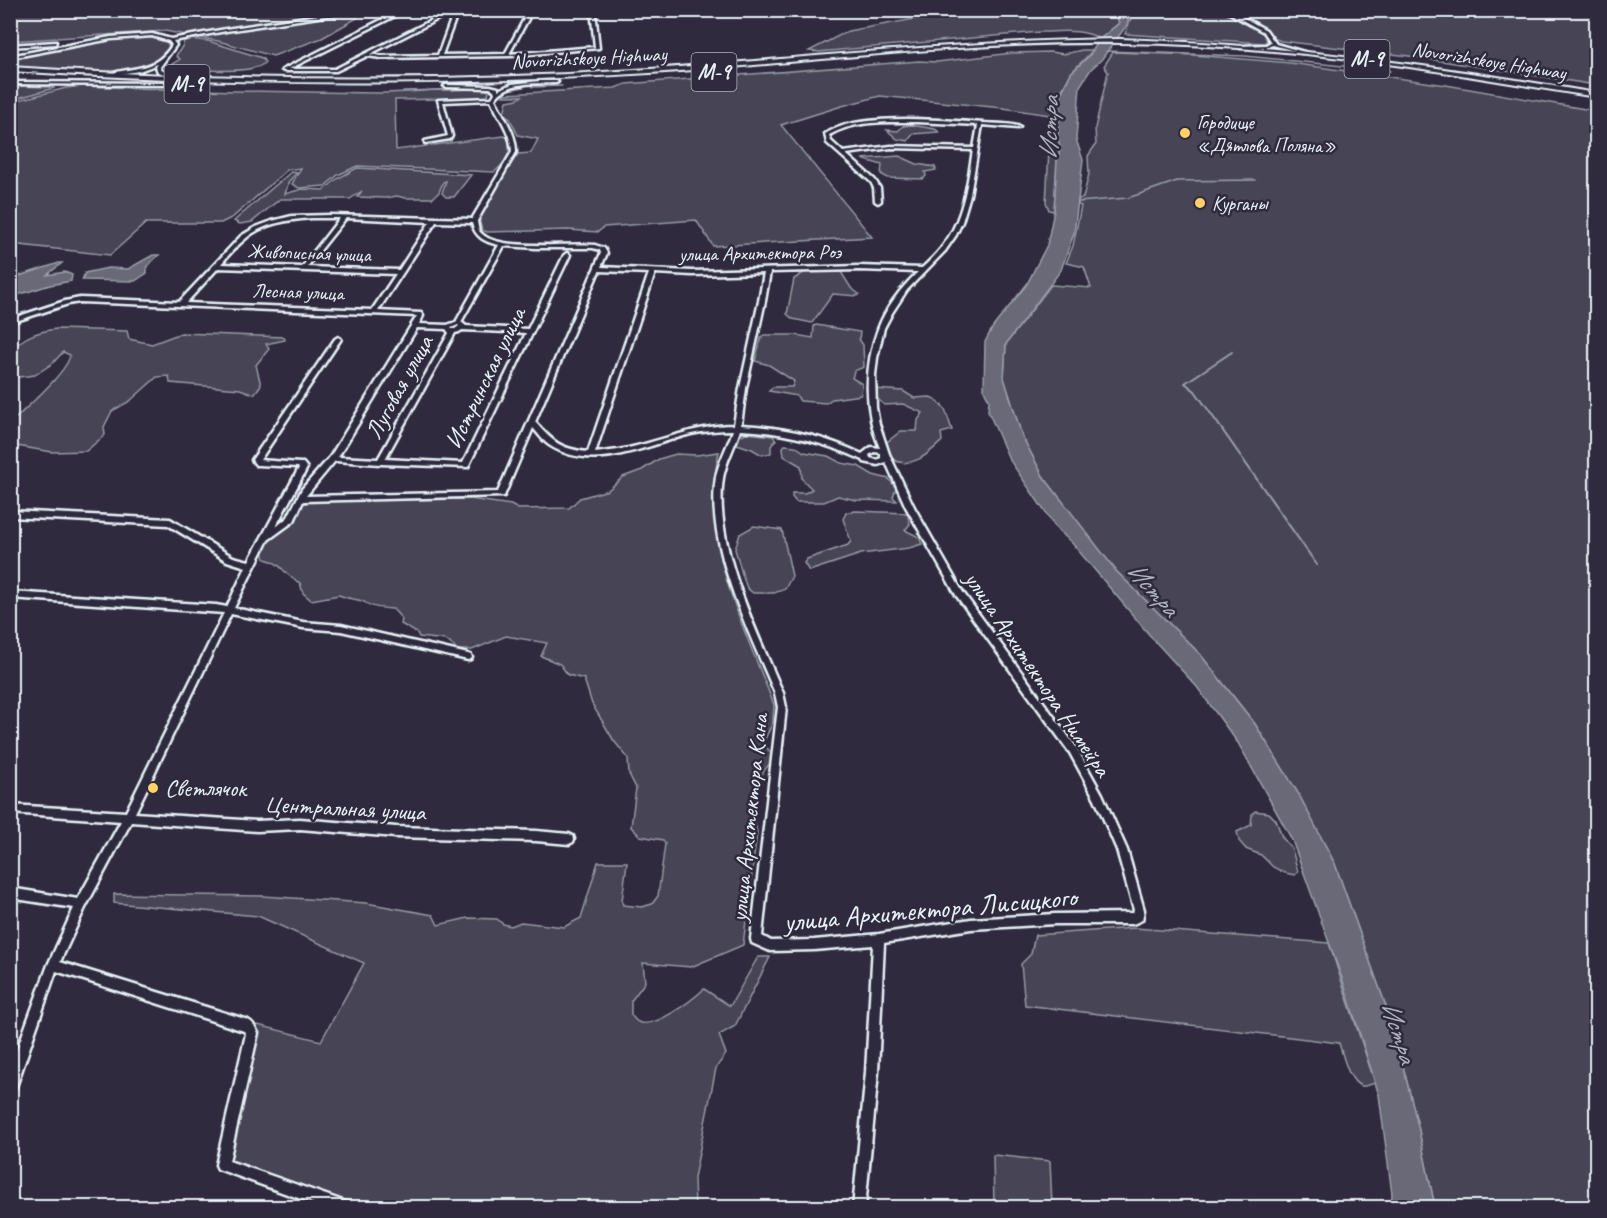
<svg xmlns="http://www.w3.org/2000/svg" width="1607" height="1218" font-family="Caveat,sans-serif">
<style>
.green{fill:#464455;stroke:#979aa6;stroke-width:1.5}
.water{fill:#696978;stroke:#9c9fab;stroke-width:1.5}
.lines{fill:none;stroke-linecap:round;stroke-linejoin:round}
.stream-far1{stroke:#9c9fab;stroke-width:1.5}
.stream{stroke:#9c9fab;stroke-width:2}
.minor-casing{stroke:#e8f1f8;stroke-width:5}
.highway-casing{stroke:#e8f1f8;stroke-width:4}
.minor{fill:#2f2a3d;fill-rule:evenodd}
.highway{fill:#2f2a3d;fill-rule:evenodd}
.poi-dot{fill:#ffd166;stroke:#2f2a3d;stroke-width:2}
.labels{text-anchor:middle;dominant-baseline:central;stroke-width:5;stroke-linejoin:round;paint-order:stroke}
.far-street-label{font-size:20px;fill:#e8f1f8;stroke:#2f2a3d}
.far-poi-label{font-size:20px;fill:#e8f1f8;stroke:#2f2a3d;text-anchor:start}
.shield{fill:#2f2a3d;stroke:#b0b5c0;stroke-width:1.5}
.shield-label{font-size:22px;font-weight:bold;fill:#e8f1f8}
.street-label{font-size:24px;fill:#e8f1f8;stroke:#2f2a3d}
.poi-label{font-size:24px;fill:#e8f1f8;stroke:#2f2a3d;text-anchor:start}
.water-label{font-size:26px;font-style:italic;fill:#afb4be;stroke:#2f2a3d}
.near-street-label{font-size:28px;fill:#e8f1f8;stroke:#2f2a3d}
</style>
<rect width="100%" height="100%" fill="#2f2a3d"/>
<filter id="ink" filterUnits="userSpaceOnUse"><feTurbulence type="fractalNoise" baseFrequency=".0167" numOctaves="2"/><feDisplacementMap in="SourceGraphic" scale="12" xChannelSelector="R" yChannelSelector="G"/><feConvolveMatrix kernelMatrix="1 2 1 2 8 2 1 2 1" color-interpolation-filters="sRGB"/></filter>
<g filter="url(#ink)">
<!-- green -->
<g class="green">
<polygon points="1130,10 1596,11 1596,85 1409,56 1281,41 1271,37 1264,43 1125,34 1133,13"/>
<polygon points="11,11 361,11 357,18 322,38 273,56 218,41 165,31 11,41"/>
<path d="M906,11h209l4,12 -19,16c-17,-11 -41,-7 -60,-7l-222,20 -9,-1 39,-20 67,-12 -2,-6z"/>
<polygon points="128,37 152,37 167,41 169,48 152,64 121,72 11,67 11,60 83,44"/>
<path d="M189,39l19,2 54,17 3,4c-7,13 -75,8 -90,5l-4,-2 9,-6 -4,-3c3,-6 7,-8 8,-15z"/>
<polygon points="1082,50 1093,50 1071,73 1056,101 1058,105 1055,128 1053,127 1054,118 1050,115 1003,108 880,96 842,106 781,125 872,237 713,246 696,220 604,227 598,232 568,230 487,232 482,230 479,219 505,172 518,154 531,153 538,139 518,135 510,119 504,113 507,101 518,99 522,96 503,96 505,94 615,88 626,84 919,61 937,62 1012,53 1050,52 1064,54"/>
<polygon points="1113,52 1193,55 1290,63 1446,85 1596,111 1596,1207 1435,1207 1418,1126 1393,1026 1335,864 1298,793 1255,724 1200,654 1117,572 1086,533 1043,476 1022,436 1004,378 1006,344 1051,285 1091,288 1084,267 1066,263 1073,246 1081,206 1078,205 1078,199 1083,198 1089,174 1088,156 1096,144 1095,128 1108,72 1104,66"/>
<polygon points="11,86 53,87 54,88 11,100"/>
<path d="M83,86c99,5 198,6 296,7 36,0 74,-7 110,-3l-1,6 -3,2 -90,2 1,50 108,-14 4,2c4,13 -2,25 -14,34l-137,-6 -19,9 -13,11 -26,2 -7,-4 9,-16 -14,2 -54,47 -12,6h-75l-36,32 -99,-11v-142l55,-14z"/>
<polygon points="911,125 935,129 939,132 913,134 908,141 897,139 887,130 898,131 903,126"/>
<polygon points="1054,133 1058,135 1060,149 1057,160 1054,211 1049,210 1046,202 1050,134"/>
<polygon points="899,156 917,164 935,167 936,170 925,172 926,176 923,179 888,178 881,174 882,165 862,159"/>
<polygon points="357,168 471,175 454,197 446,197 442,193 446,181 443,182 439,192 433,198 405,198 397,196 386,198 357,197 362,191 350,199 280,199 252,222 240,224 234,221 291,172 297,173 289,181 285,194 302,189 324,190 337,179"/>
<polygon points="825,271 841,272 851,288 859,294 857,296 833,294 812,323 793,319 787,314 794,279 805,272"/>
<polygon points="816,325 860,332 859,339 863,345 864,367 854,371 852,378 862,384 861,395 832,399 826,403 800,401 797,396 769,391 773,387 792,387 794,381 769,365 755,361 761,338 764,335 795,335 813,338 814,326"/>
<path d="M56,329l71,2 2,8 23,5 29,-11 103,4 1,3 -19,4 3,5 -13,16 5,20 -7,9 -14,-5 -70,-6 -1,-7 -12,1 -27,24 -18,10 -8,16 1,8 -19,16 -34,1 -41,-7v-22c13,-14 57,-51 59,-68l-7,-3 -10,11 -18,12 -24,3v-28c14,-14 25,-18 45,-21z"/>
<path d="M874,389l29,2 11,7 16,-1 5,2 10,10 7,21 -11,3 1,8c-14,13 -30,29 -51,18l-4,-17 14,-11h16l1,-11 5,-7 -20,-9 -19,1 -11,-11z"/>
<polygon points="746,433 773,436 776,440 771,446 771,453 762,455 752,449 737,444 739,436"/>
<polygon points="785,445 795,446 804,452 828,456 841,463 858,466 873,475 889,479 896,488 893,497 897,501 856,500 838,496 824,502 796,502 792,497 792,493 805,493 812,489 802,479 801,466 784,456 783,447"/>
<path d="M719,452c-21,88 24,172 55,253l-1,17 -10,21 9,11 1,6c-20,20 -23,46 -16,72l-14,113 -52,22 -48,-4 2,19 -14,19v14c2,2 4,5 7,7 16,8 54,-22 66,-33l26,17 28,-49h12l-35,69 -16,9 7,19 -10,14 -22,110 1,29h-339l-132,-45 21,-82 9,-21 -2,-24 6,-10 63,16 43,-78 -106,-47 -144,-13v-9l149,2 103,7 67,12 5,10 30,-7 29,1 6,5 8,2 10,-4 43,5 17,-9 17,-56h29l-5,39 1,4 19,2 10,-3 6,-8 7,-52 -2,-4 -23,-4 -9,-9 5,-39 -7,-14 -1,-16 -14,-17 -22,-37 -8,-25 -16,-4 -8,-11 -19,-8 6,-13 -41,-7 -34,14h-14l-12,-10 -27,-3 -2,-4 -16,-9 1,-5 -9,-10c-13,-1 -20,-1 -29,-7 -6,-3 -17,-3 -25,-7l-28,5 -8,-7 -3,-10c-15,-7 -19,-21 -35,-24 -7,-23 16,-23 27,-36 5,-5 5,-12 8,-18l11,-4 159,-2 41,6 7,4 51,-1 11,-10 28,-8 15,-13 19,-7 17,-11 17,-5 21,1z"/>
<polygon points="855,511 907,513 910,524 905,530 919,537 922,544 909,548 861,554 809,571 804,563 807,559 848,545 851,541 843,519 846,513"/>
<polygon points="754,526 782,530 792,576 785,589 774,593 753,593 747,588 743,577 735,549 740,534"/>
<polygon points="1255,811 1269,813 1276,820 1282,837 1292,849 1298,872 1295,875 1285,873 1273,867 1261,855 1246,849 1239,841 1237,832 1251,825 1252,814"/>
<path d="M1135,928l194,15 46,140c-4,1 -10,4 -14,3 -13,-5 -18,-31 -22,-43l-314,-38 -4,-41 10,-10 4,-19z"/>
<polygon points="993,1155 1050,1161 1052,1207 994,1207"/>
</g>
<!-- water -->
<g class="water">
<polygon points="1115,11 1123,11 1129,18 1127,25 1101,60 1091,69 1080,86 1076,139 1083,160 1074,233 1061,270 1006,344 1004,378 1022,436 1043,476 1117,572 1200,654 1255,724 1298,793 1335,864 1393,1026 1418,1126 1435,1207 1391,1207 1392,1194 1379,1095 1344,984 1292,840 1238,743 1197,687 1152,638 1072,543 1056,528 1009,459 988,411 989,400 984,390 985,342 993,327 1027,284 1047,245 1054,211 1057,160 1060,150 1058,135 1061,94 1071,73 1089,56 1100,39 1119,23"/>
<polygon points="153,255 159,255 147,266 147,273 135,281 82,280 85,273 108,268 128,269"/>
<polygon points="59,263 62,263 47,275 65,272 72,275 71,281 50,285 11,297 11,279 13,278"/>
</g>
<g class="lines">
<!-- stream-far1 -->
<g class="stream-far1">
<polyline points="1124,14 1169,12"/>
<polyline points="1106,51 1245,56 1390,71"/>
<polyline points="532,87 562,86"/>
<polyline points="403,91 483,89 493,91"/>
<polyline points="503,91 524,87"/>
<polyline points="1078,202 1128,198 1177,181 1255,180"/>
</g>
<!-- stream -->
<polyline class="stream" points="1232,352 1185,383 1195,391 1317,565"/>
<defs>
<g id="minor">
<path d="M352,10h13l-139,21 -53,10 3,4 -16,22 1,3 17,6 -2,2 -18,-6 -2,-5 2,-3 -19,7 -27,4 -2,-1c24,-8 46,-2 62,-29l-3,-4 -17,-5 -41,3 -101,19v-2l101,-19 41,-3 19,5 55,-10z"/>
<path d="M401,10h6l-118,59h46l107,-54h-8l-26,-5h12l14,3 69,-3 -46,4 -15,41 63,-1 24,-44h4l-24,44 86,-7 -4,-37h4l4,38 -88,8 -130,2 -14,-2 -31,15h-52l-2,-1zM448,14h5l-15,41 -57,1 -11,-2z"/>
<polygon points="1224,10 1230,10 1266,30 1276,44 1304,52 1302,53 1273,45 1267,47 1240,48 1241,46 1266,45 1271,42 1264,32"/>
<polygon points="56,42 55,44 10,47 10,45"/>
<path d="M540,81h16l2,1 -2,1c-20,1 -48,-3 -61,16 8,18 21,33 21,53l-39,69c1,5 1,10 5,13 19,18 87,8 113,11l9,3 3,5 -6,14 91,4 167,-5 63,2c9,-8 18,-17 25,-28 17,-26 21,-59 26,-90l-82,-2 -45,6 29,26 5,8 1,13 -3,2 -3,-2 -1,-13 -3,-6 -44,-39 -2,-9c12,-7 21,-10 35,-12 40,-6 83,-2 124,1 12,1 26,0 36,4l-2,1 -36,-3 -12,70 -8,27 -6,13 -11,16 -38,39 -15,23 -8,15 -7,30 -2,17 1,33 3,16 10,30 25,53 48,84 114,156 26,47 25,56 17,60 -2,10 -9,4h-78l-84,5 -87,14 -6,129 -13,136h-12l13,-136 7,-127 -59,5 -44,1 -18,-8 -1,-4 27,-232 -3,-14c-26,-61 -70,-149 -59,-216 3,-16 12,-31 17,-47 -14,0 -28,1 -42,4 -45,11 -98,40 -142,11 -6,-4 -11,-12 -16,-17l-29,68 -201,5 -9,20 -26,19 -34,68 69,14 38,3 127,29 3,1 1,2 -1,2 -3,1 -127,-29 -38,-3 -72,-14 -96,199 122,8 43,-2 96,8 140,4 33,3 4,2 1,3 -1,3 -4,2 -33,-3 -140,-4 -96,-8 -43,2 -126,-9 -46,86 -25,54 188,58c6,3 7,8 10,13l-29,128 117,41 5,1 1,5h-26l-108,-39 -2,-4 30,-131 -2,-3 -188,-60 -40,116 -2,4 -4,2v-24l38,-104 26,-57 -64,-10v-10l68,11 43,-78 -111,-8v-8l116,7 98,-199 -214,-15v-6l206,13 11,2 19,-40 -19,-6 -59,-36 -158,-8v-6l160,8 63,38 16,4 50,-93 -1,-1 -39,-2h-3l-4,-5 83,-121 3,-2 3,2 -81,121 40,3h3l4,5 -32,60 13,-11 14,-28 28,-32 87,-141 -337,-14 -12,2 -58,19v-4l55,-18 15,-3 99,4 62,-66 15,-9 16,-6 20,-5 39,-1 141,4 40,-67c-1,-20 -13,-34 -21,-52l-48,2 9,34 -2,3 -25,4v-2l23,-5 -10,-36 54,-2 3,-5 -1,-3 -4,-2 -44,-1 -2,-1 2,-1 44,1 8,2v2l14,-6zM917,122l61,3 -4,23 -83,-2 -48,6 -12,-11 -2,-6c26,-15 59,-13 88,-13zM312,218h28l-38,49 -81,-3c7,-8 14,-17 23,-24 18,-17 44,-20 68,-22zM346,218l84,4 -31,48 -92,-3zM436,222l36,1c3,14 13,19 27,22l-43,77 -9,3 -28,-1 4,-8 -2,-3 -43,-2zM504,246l32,2h57l7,2 1,3 -103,239 -192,4 29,-35 45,3 88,3 102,-212 -3,-2 -3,2 -36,74 -62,-3 -5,-4zM218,268l178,6 -24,36 -186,-7zM859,270l59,2c-16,15 -32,35 -40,57 -14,37 -14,83 2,119l-9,-1 -9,7c-37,-18 -80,-27 -121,-29l5,-37 19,-87 5,-29zM599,271l50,2 -61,179c-28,-3 -35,-10 -53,-30zM655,273l37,2 72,-2 -5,28 -19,87 -6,37c-40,0 -76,18 -116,25 -7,1 -15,2 -23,3zM458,325l1,1 -4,3h-3l-1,-1zM417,328l29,1 3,4 -71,126 -40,-2zM462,330l64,3 -63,130 -78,-4 70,-126 4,-1zM740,430c44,2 83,12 123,30l1,2 14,3 8,-3 20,45 50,88 114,158 25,46 22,51 17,60 -1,3 -78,1 -84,5 -92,15 -65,6 -43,1 -9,-5 24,-229 -3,-14c-26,-61 -70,-148 -60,-215 3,-17 12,-32 17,-48zM874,452l7,1v5l-4,2 -7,-2 -1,-3z"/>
<polygon points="10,82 164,83 166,84 164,85 10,84"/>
</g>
<path id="highway" d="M1120,39c160,5 318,27 476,54v4c-57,-9 -115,-19 -173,-28 -100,-15 -202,-25 -303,-26 -157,-2 -314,20 -470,30 -214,14 -426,12 -640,-2v-4c186,12 372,15 558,7 185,-9 368,-33 552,-35z"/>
</defs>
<!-- minor casing -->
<use href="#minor" class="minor-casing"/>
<!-- highway casing -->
<use href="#highway" class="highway-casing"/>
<!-- minor -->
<use href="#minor" class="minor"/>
<!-- highway -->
<use href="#highway" class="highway"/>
</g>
</g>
<!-- markers -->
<g class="poi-dot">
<circle cx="1185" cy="133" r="6"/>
<circle cx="1200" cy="203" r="6"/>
<circle cx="153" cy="788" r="6"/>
</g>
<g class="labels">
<!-- far-street labels -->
<g class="far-street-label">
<text transform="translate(589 58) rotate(-3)">Novorizhskoye Highway</text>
<text transform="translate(1489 61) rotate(9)">Novorizhskoye Highway</text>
<text transform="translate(309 253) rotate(2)">Живописная улица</text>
<text transform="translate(760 253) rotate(-1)">улица Архитектора Роэ</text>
<text transform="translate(298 292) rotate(2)">Лесная улица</text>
</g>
<!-- far-poi labels -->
<g class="far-poi-label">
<text x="1197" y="122">Городище<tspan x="1197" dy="23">«Дятлова Поляна»</tspan></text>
<text x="1212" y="203">Курганы</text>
</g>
<!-- shield labels -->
<g class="shield">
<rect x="1344.5" y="40" width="45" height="38" rx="4.5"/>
<rect x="691.5" y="53" width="45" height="38" rx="4.5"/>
<rect x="164.5" y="65" width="45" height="38" rx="4.5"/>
</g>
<g class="shield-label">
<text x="1367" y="59">М-9</text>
<text x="714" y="72">М-9</text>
<text x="187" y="84">М-9</text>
</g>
<!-- street labels -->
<g class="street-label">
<text transform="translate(485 378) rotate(-64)">Истринская улица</text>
<text transform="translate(399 387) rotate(-61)">Луговая улица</text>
<text transform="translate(1038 674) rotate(56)">улица Архитектора Нимейра</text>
<text transform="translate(345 808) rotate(3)">Центральная улица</text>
<text transform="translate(749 818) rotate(-84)">улица Архитектора Кана</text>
</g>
<!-- poi labels -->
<g class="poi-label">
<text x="165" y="788">Светлячок</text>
</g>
<!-- water labels -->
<g class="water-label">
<text transform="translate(1049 128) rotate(-88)">Истра</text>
<text transform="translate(1153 589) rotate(48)">Истра</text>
<text transform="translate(1399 1032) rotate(72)">Истра</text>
</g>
<!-- near-street labels -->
<g class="near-street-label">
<text transform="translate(930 909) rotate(-5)">улица Архитектора Лисицкого</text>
</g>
</g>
<!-- margin -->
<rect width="1607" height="1218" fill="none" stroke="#2f2a3d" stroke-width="36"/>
<rect x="18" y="18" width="1571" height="1182" fill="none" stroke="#e8f1f8" stroke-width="2" filter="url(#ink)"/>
</svg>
